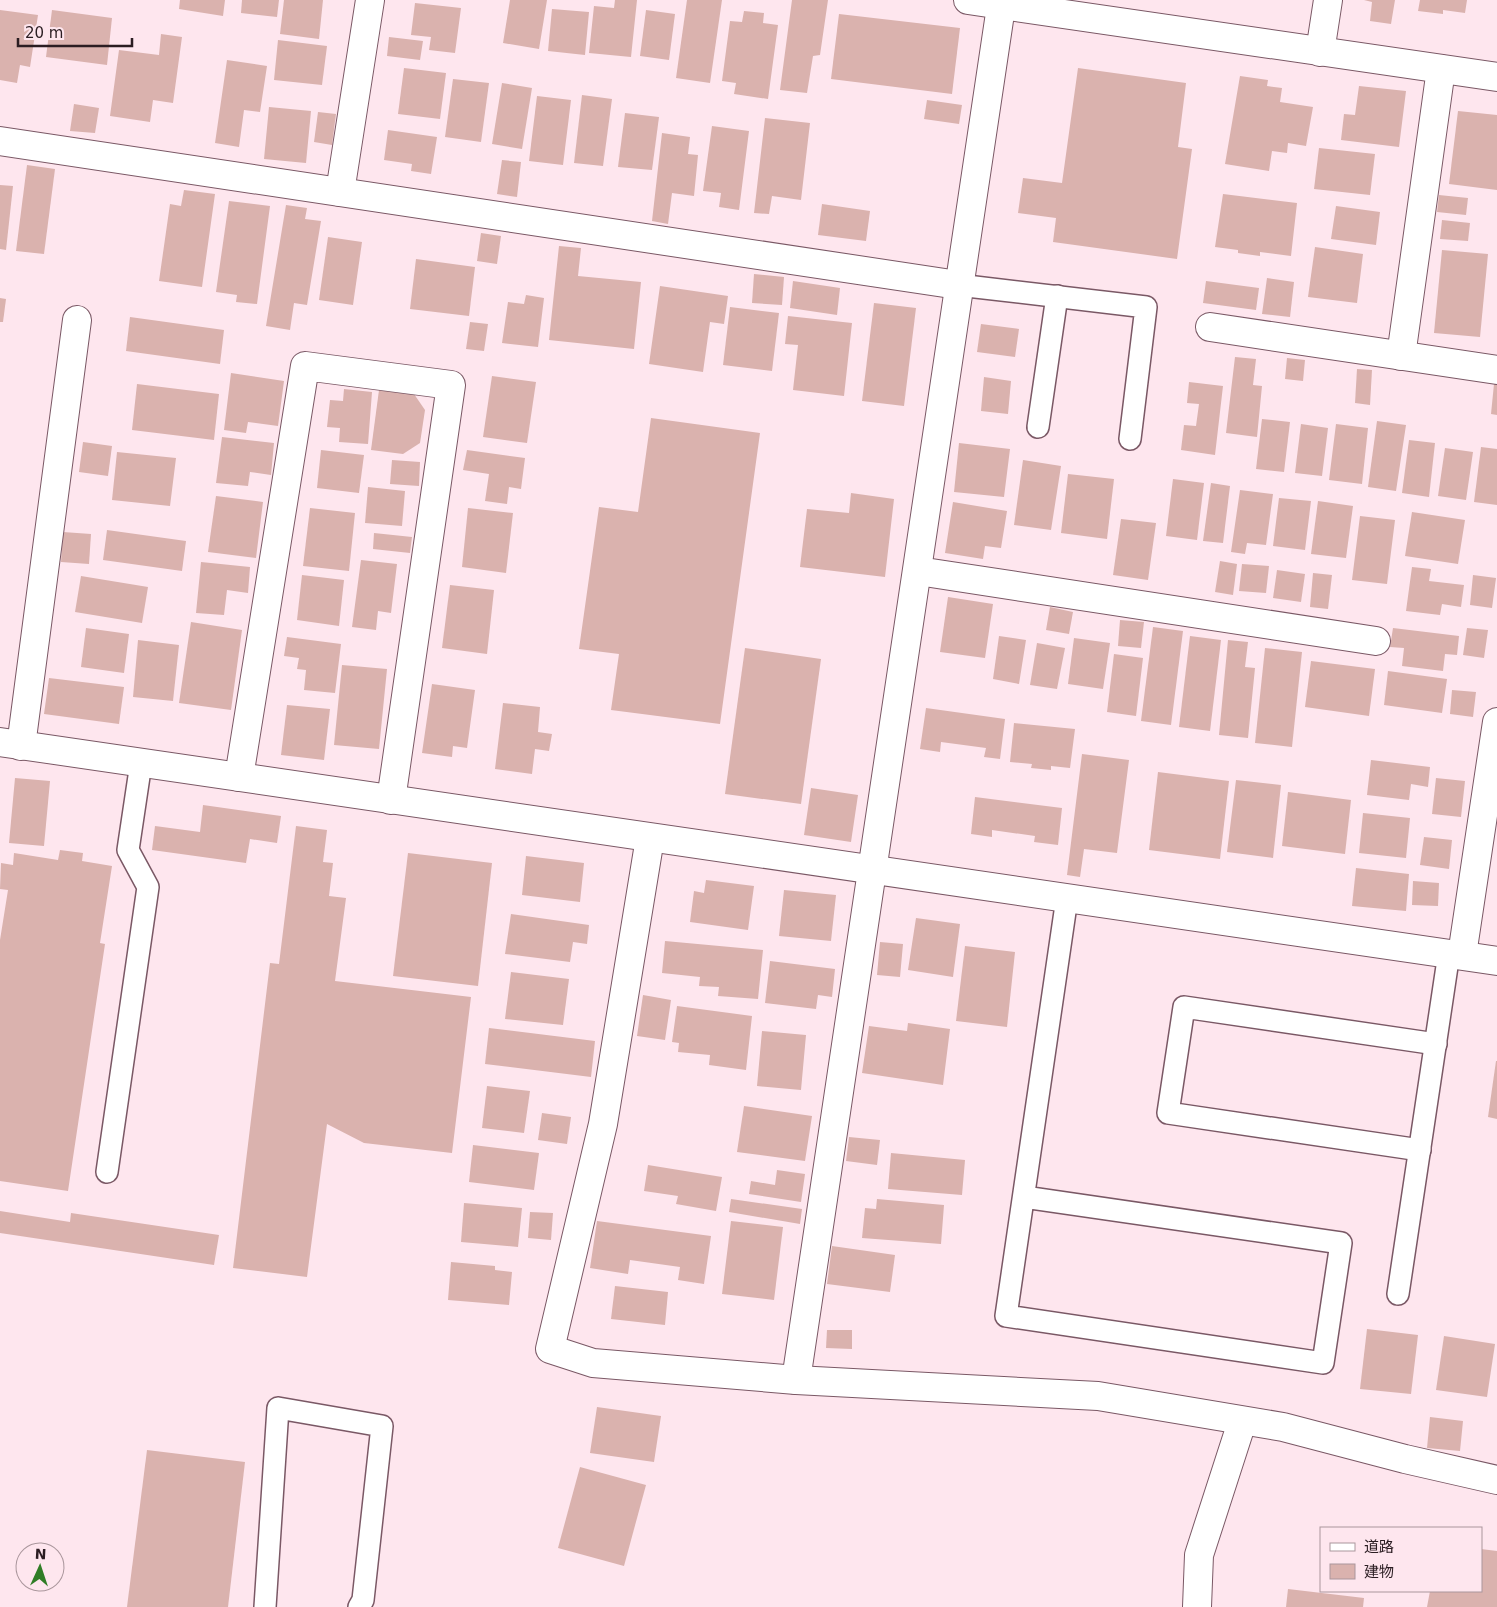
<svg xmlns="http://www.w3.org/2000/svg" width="1497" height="1607" font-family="'DejaVu Sans','Noto Sans JP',sans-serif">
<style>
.building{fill:#dab2ae}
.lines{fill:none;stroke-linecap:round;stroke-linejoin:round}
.lane-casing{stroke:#7a5865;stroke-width:24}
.street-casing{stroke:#7a5865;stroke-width:30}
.lane{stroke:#fff;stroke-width:21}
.street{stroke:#fff;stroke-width:28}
</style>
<rect width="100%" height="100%" fill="#fee6ee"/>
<!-- building -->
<g class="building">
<polygon points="180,0 225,0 223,16 179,9"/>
<polygon points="242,0 279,0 277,17 241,13"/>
<polygon points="284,0 323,0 319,39 280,34"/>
<polygon points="510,0 547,0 539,49 503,43"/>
<polygon points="615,0 637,0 631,57 589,53 594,6 614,8"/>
<polygon points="687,0 722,0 710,83 676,78"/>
<polygon points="792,0 828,0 820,55 813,56 807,93 780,90"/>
<polygon points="1364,0 1395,0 1391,24 1370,21 1372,2"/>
<polygon points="1420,0 1467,0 1465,13 1443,10 1443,14 1418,11"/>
<polygon points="415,3 461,8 455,53 429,50 431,37 411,35"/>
<polygon points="552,9 589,12 585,55 548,51"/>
<polygon points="0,10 38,15 30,67 20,65 17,83 0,80"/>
<polygon points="52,10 112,18 107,65 46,57"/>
<polygon points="646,10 675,14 669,60 640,56"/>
<polygon points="744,11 764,13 763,23 778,25 768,99 734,94 736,83 722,81 730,21 742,22"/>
<polygon points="839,14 960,28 952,94 831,79"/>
<polygon points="161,34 182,37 173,103 153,100 150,122 110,116 119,50 159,55"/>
<polygon points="389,37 423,41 420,60 387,56"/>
<polygon points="278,40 327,46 322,85 274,80"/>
<polygon points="227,60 267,66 260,112 244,110 239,147 215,143"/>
<polygon points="404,68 446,73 440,119 398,114"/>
<polygon points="1078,68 1186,83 1178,147 1192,149 1177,259 1053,242 1056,218 1018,213 1023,178 1062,183"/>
<polygon points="1240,76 1268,80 1267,86 1282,88 1280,102 1313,107 1306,146 1288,143 1287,153 1272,151 1269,171 1225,164"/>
<polygon points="453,79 489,83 481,142 445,137"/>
<polygon points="502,83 532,88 522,149 492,144"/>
<polygon points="1359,86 1406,91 1399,147 1341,140 1344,114 1355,115"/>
<polygon points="582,95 612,99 603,166 574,163"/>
<polygon points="537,96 571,100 563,165 529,161"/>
<polygon points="927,100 962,105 959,124 924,119"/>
<polygon points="74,104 99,108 95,133 70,131"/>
<polygon points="269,107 311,111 306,163 264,159"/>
<polygon points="1458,111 1497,115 1497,190 1449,184"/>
<polygon points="318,112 336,114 332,145 314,142"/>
<polygon points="625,113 659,117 652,170 618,167"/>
<polygon points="765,118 810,123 801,200 772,196 769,214 754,213"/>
<polygon points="712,126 749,131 739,210 719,207 721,193 703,191"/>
<polygon points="388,130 437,137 431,174 411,171 412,164 384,160"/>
<polygon points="662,133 690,137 688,154 698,155 694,196 672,193 668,224 652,221"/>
<polygon points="1319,148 1375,154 1370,195 1314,189"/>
<polygon points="502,160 521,162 517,197 497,194"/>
<polygon points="27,165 55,169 44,254 16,251"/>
<polygon points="0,185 13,186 6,250 0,249"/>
<polygon points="184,190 215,194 202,287 159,281 170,204 181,206"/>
<polygon points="1223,194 1297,203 1291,256 1260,252 1260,256 1238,253 1238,250 1215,247"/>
<polygon points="1439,195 1468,198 1466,215 1437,212"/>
<polygon points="229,201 270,206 257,304 236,302 237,295 216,292"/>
<polygon points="822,204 870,211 866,241 818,235"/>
<polygon points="286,205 307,208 305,219 321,221 307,305 294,303 290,330 266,326"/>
<polygon points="1336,206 1380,212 1376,245 1331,239"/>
<polygon points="1442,220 1470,223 1468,241 1440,239"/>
<polygon points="481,233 501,236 497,264 477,261"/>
<polygon points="328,237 362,242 353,305 319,300"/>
<polygon points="559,246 581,248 578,276 641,282 634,349 549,340"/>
<polygon points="1315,247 1363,254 1357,303 1308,297"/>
<polygon points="1442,250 1488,254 1480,337 1434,333"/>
<polygon points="416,259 475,267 469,316 410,309"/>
<polygon points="754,274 784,277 782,305 752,303"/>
<polygon points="1267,278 1294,282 1290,317 1262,314"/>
<polygon points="793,281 840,288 837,315 790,308"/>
<polygon points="1206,281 1259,288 1256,310 1203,303"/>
<polygon points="660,286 728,296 724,324 710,322 703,372 649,364"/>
<polygon points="526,295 544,298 538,347 502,343 508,302 524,304"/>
<polygon points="0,298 6,299 3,322 0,322"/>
<polygon points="874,303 916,308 904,406 862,401"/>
<polygon points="730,307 779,313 772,371 723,365"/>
<polygon points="788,316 852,323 844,396 793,390 798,345 785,344"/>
<polygon points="130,317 224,330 220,364 126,351"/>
<polygon points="470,322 488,324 484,351 466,349"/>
<polygon points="981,324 1019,329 1015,357 977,352"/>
<polygon points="1235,357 1256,359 1253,385 1262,386 1257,437 1226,433"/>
<polygon points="1287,358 1305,360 1303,381 1285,379"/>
<polygon points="1357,369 1372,370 1370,405 1355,403"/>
<polygon points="231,373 284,381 278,426 248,422 246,433 224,430"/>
<polygon points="492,376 536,382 527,443 483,437"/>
<polygon points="984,377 1011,381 1008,414 981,411"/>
<polygon points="1189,382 1223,386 1215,455 1181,450 1184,425 1196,426 1199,404 1187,403"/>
<polygon points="137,384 219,394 214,440 132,430"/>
<polygon points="1494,384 1497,384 1497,415 1491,414"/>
<polygon points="344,389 372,392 368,444 339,442 340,428 327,427 330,400 343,401"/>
<polygon points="379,390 414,394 425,410 420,443 403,454 371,450"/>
<polygon points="651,418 760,433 720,724 611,710 619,654 579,649 599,507 638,512"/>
<polygon points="1262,419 1290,422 1284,472 1256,469"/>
<polygon points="1377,421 1406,425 1396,491 1368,487"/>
<polygon points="1301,424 1328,428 1322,476 1295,473"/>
<polygon points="1336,424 1368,428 1362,484 1329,480"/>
<polygon points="222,437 274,443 271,475 250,472 248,486 216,483"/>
<polygon points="1409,440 1435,443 1429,497 1402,493"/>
<polygon points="83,442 112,446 108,476 79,472"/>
<polygon points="959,443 1010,449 1004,497 954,492"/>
<polygon points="1481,447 1497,449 1497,505 1474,502"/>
<polygon points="1445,448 1473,452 1466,500 1438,496"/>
<polygon points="321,450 364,455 359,493 317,488"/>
<polygon points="467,450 525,458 521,489 509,487 507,504 485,501 489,474 463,470"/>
<polygon points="117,452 176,458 170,506 112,500"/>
<polygon points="392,460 420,462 419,486 390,484"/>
<polygon points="1023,460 1061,466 1051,530 1014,525"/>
<polygon points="1068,474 1114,479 1107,539 1061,533"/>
<polygon points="1173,479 1204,483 1197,540 1166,536"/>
<polygon points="1211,483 1230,486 1223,543 1203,541"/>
<polygon points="368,487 405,491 402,526 365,523"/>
<polygon points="1240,490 1273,494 1266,545 1247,543 1245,554 1231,552"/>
<polygon points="851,493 894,499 885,577 800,567 807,509 849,513"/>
<polygon points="216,496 263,502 256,558 208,552"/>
<polygon points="1279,498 1311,501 1305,550 1273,546"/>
<polygon points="1318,501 1353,506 1346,558 1311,554"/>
<polygon points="953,502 1007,511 1001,548 985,546 983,559 945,553"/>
<polygon points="310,508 355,513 349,571 303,566"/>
<polygon points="468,508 513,513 506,573 462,567"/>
<polygon points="1412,512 1465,520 1458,564 1405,556"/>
<polygon points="1360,516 1395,520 1387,584 1352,580"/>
<polygon points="1121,519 1156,523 1148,580 1113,575"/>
<polygon points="107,530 186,541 182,571 103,560"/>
<polygon points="63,532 91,534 89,564 61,562"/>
<polygon points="374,533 412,537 410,553 373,549"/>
<polygon points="361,560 397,564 391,613 378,611 376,630 352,627"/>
<polygon points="1220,561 1237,564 1233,595 1215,592"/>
<polygon points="201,562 250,567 248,593 227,590 224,615 196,613"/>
<polygon points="1242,564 1269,566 1266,593 1239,591"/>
<polygon points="1412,567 1431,569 1429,581 1464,585 1461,607 1442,604 1440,615 1406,611"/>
<polygon points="1277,570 1305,574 1301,602 1273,598"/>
<polygon points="1313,573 1332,575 1328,609 1310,607"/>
<polygon points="302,575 344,580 339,626 297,620"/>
<polygon points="1473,575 1496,578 1492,608 1470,605"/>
<polygon points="81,576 148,587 142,623 75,612"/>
<polygon points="450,585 494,590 487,654 442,648"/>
<polygon points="948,597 993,604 985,658 940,652"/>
<polygon points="1050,607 1073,612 1069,634 1046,630"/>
<polygon points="1120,620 1144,622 1141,648 1118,646"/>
<polygon points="191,622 242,630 231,710 179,703"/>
<polygon points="1153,627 1183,631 1171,725 1141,721"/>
<polygon points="86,628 129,634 124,673 81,667"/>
<polygon points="1393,628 1459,636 1457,655 1445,654 1443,671 1402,666 1404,648 1390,647"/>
<polygon points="1467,628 1488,630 1484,658 1463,655"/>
<polygon points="999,636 1026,640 1019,684 993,679"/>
<polygon points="1190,636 1221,640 1210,731 1179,727"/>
<polygon points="287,637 341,644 335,693 304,690 306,670 297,669 299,658 284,656"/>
<polygon points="1074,638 1110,643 1103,689 1068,684"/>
<polygon points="138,640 179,645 173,701 133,697"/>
<polygon points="1228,640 1248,642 1245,667 1255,668 1248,738 1219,735"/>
<polygon points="1037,643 1065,648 1057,689 1030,685"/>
<polygon points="745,648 821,659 801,804 725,794"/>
<polygon points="1265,648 1302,652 1292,747 1255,743"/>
<polygon points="1114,654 1143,658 1136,716 1107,712"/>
<polygon points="1311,661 1375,669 1369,716 1305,707"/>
<polygon points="342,665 387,669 379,749 334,745"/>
<polygon points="1388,671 1447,679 1442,713 1384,705"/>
<polygon points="49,678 124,687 119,724 44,714"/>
<polygon points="432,684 475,690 467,748 453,746 452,757 422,753"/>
<polygon points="1452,690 1476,692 1473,717 1450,714"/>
<polygon points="503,703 540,707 538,732 552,734 549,751 535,749 532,774 495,769"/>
<polygon points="287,705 330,709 324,760 281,755"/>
<polygon points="926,708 1005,719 1000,759 984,757 986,748 941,742 940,752 920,749"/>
<polygon points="1014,723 1075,729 1070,768 1051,766 1051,770 1031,768 1032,764 1010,762"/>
<polygon points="1082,754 1129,760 1117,853 1084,849 1080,877 1067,875"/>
<polygon points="1371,760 1430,767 1428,787 1411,784 1409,800 1367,795"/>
<polygon points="1158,772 1229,781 1220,859 1149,850"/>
<polygon points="15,778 50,781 44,846 9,843"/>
<polygon points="1436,778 1465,781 1461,817 1432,814"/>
<polygon points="1236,780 1281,785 1273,858 1227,852"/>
<polygon points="811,788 858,795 851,842 804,835"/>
<polygon points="1288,792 1351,800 1345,854 1282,846"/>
<polygon points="975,797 1062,808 1058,845 1034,842 1035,836 992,830 992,837 971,834"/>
<polygon points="203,805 281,816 277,843 250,839 246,863 152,850 155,826 200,832"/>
<polygon points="1363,813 1410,818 1406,858 1359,853"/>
<polygon points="296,826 327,830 323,862 333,863 329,896 346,898 335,981 471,997 452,1153 364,1143 327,1124 307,1277 233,1268 270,963 279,964"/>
<polygon points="1424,837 1452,840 1449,869 1420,865"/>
<polygon points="60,850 83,853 82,861 112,866 100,943 105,944 68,1191 0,1181 0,940 8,890 0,889 1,863 13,865 14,853 58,860"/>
<polygon points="408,853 492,863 478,986 393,976"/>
<polygon points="526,856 584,863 580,902 522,895"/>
<polygon points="1356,868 1409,874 1406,911 1352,906"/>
<polygon points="706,880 754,886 748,930 690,922 694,891 704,893"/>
<polygon points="1413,881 1439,883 1438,906 1412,905"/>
<polygon points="784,890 836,895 831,941 779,936"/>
<polygon points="511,914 589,925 587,944 573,942 570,962 505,954"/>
<polygon points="916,918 960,924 953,977 908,970"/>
<polygon points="665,941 763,950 758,999 718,996 719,987 699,986 700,977 662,973"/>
<polygon points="880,942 903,944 900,977 877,975"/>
<polygon points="965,946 1015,952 1007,1027 956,1021"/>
<polygon points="770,961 835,969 832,997 818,995 816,1009 765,1003"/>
<polygon points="511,972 569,979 563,1025 505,1019"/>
<polygon points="643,995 671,1000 665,1040 637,1036"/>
<polygon points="677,1006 752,1016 746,1070 709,1065 710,1055 678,1052 679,1043 672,1042"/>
<polygon points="908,1023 950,1029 943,1085 862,1073 869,1026 907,1031"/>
<polygon points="489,1028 595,1041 591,1077 485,1064"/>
<polygon points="762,1031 806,1035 801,1090 757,1086"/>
<polygon points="1496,1061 1497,1061 1497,1119 1488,1117"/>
<polygon points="487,1086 530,1091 524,1133 482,1128"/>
<polygon points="744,1106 812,1116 805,1161 737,1152"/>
<polygon points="542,1113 571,1117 567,1144 538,1140"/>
<polygon points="849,1137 880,1140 877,1165 846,1161"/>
<polygon points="473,1145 539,1153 534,1190 469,1182"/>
<polygon points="891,1153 965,1160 962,1195 888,1189"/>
<polygon points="648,1165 722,1177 716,1211 676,1204 678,1196 644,1191"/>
<polygon points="777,1170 805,1174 801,1202 749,1194 751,1181 775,1185"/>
<polygon points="731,1199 802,1209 800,1224 729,1212"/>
<polygon points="877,1199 944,1205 941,1244 862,1238 865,1208 876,1209"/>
<polygon points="464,1203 522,1208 518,1247 461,1242"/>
<polygon points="0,1211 70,1222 71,1213 219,1235 214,1265 0,1233"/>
<polygon points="530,1212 553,1213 551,1240 528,1238"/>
<polygon points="597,1221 711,1236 704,1284 678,1280 680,1267 630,1260 628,1274 590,1268"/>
<polygon points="731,1221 783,1227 774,1300 722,1294"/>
<polygon points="832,1246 895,1255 890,1292 827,1284"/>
<polygon points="451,1262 495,1266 495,1270 512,1272 509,1305 448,1300"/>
<polygon points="615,1286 668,1292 665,1325 611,1319"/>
<polygon points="1367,1329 1418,1335 1411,1394 1360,1389"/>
<polygon points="827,1330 852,1330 852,1349 826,1348"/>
<polygon points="1444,1336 1495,1344 1487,1397 1436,1390"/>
<polygon points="597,1407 661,1416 654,1462 590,1453"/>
<polygon points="1430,1417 1463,1421 1460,1451 1427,1448"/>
<polygon points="147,1450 245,1462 228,1607 127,1607"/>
<polygon points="580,1467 646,1485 624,1566 558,1548"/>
<polygon points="1481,1549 1497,1551 1497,1607 1427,1607 1430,1591 1481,1591"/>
<polygon points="1288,1589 1364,1598 1363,1607 1286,1607"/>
</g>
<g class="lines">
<defs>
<g id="lane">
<polyline points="958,285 1146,307 1130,439"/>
<polyline points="1038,427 1057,296"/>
<polyline points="1420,1150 1168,1113 1184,1007 1436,1044"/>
<polyline points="107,1172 148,887 128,850 141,763"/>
<polyline points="1024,1197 1341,1243 1323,1363 1006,1316 1067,898"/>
<polyline points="1398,1294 1449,953"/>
<polyline points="265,1607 278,1408 382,1426 363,1600 359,1607"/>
</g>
<g id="street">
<polyline points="968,0 1497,77"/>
<polyline points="1320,52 1328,0"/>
<polyline points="0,141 958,285"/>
<polyline points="340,192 370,0"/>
<polyline points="1210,327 1497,370"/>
<polyline points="1401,356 1441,69"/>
<polyline points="918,571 1376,641"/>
<polyline points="0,742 1497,961"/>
<polyline points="21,746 77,320"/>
<polyline points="239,777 305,366 451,385 391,800"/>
<polyline points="650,838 603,1124 550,1349 593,1363 796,1380 1098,1396 1283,1427 1405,1459 1497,1480"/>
<polyline points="1462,955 1497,722"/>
<polyline points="796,1380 1002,0"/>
<polyline points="1197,1607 1199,1555 1242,1422"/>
</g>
</defs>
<!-- lane casing -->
<use href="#lane" class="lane-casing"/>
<!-- street casing -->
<use href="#street" class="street-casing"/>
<!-- lane -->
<use href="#lane" class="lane"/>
<!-- street -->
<use href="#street" class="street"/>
</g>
<!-- legend -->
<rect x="1320" y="1527" width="162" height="65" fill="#fee6ee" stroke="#aa969c"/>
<rect x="1330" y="1543" width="25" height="8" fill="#ffffff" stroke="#aa969c"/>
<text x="1364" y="1552" font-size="15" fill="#2b1d22">道路</text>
<rect x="1330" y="1564" width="25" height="15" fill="#dab2ae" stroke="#aa969c"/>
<text x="1364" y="1577" font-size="15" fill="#2b1d22">建物</text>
<!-- north arrow -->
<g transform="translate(40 1567) rotate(3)"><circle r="24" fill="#fee6ee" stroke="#aa969c"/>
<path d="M0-4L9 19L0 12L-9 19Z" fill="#307d26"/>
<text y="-8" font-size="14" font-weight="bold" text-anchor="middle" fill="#2b1d22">N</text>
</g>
<!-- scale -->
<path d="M18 38v8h114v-8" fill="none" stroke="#2b1d22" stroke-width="2.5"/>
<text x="25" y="38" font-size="15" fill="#2b1d22" stroke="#fee6ee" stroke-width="4" paint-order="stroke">20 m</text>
</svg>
